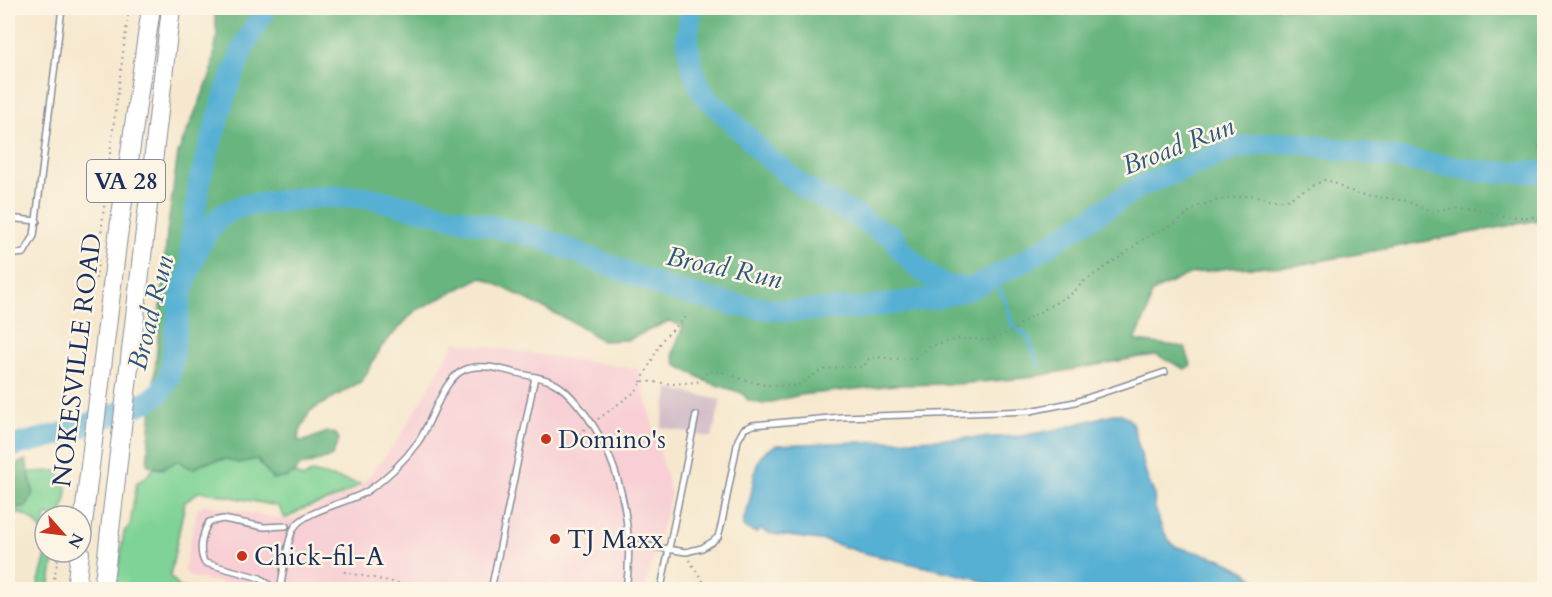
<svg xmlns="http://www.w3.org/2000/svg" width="1552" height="597" font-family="Cardo,serif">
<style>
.built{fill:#f7cfd4}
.industrial{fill:#d2bdc8}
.green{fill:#7fd396;stroke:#4d817a;stroke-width:1.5}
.forest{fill:#67b57f;stroke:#41726e;stroke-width:1.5}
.water{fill:#57b0d4;stroke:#397099;stroke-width:1.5}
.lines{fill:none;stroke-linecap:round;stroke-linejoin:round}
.stream{stroke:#57b0d4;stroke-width:4}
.river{stroke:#57b0d4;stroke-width:22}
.service-casing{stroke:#888c96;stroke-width:8}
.trunk-casing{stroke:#888c96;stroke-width:20}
.path{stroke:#888c96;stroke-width:2;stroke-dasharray:1.5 4.5;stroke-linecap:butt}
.service{stroke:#fff;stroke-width:5}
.trunk{stroke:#fff;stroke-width:18}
.poi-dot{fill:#c8321e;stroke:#fcf5e5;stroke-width:2}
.labels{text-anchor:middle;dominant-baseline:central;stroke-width:5;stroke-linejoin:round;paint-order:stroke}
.shield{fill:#fcf5e5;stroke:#5e6a86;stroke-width:1.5}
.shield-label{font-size:24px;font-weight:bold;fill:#1b2f5e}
.street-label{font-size:26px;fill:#1b2f5e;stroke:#fcf5e5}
.poi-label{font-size:26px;fill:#1b2f5e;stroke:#fcf5e5;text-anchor:start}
.water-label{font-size:27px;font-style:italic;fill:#2d5681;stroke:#fcf5e5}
</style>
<rect width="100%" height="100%" fill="#fcf5e5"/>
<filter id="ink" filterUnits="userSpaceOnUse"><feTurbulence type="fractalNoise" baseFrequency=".0167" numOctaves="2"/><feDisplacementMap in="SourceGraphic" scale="12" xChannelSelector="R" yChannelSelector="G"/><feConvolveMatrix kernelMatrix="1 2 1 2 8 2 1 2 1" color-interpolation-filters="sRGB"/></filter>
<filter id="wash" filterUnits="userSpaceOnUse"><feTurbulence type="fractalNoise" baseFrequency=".008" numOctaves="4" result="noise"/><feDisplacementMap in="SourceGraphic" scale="24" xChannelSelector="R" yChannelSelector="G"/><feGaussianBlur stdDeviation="1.35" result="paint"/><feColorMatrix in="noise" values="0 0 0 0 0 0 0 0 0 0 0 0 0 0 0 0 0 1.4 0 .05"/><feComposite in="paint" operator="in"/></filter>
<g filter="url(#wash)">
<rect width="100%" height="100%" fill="#f6e8ce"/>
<!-- built -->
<polygon class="built" points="455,342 638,369 671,494 645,589 266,590 190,577 184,571 197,509 203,504 290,520 357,491 402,434"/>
<!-- industrial -->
<polygon class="industrial" points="669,389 721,400 712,438 661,427"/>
<!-- green -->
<g class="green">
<path d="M227,459l11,4 19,-4 8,9 20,10 9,-5 9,5 9,-6 48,12c-18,14 -37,18 -58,25 -7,3 -10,8 -17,9l-7,-12 -78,-15 -15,11 -15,74 10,12 8,1 -73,1 9,-58 6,-7 7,-43 7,-3 10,-11 9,1 16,-9 7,6z"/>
<path d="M57,471c16,12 9,28 4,45h-16v22c-6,-16 -20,-27 -37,-26v-3l19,-3 6,-14 -4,-20z"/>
<polygon points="47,552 55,552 49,589 39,589 38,585"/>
</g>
<!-- forest -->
<g class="forest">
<path d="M214,8h1330v211l-251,47 -64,2 -40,6 -37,18 -5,21 -12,28 50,6 6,18 -6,4 -28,-14 -17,2 -114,21 -69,6 -62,1 -95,10 -37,9 -15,-4 -6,-7 -34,-11 -32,-17 -3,-12 10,-27 -14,-5 -41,19 -26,1 -24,-16 -96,-48 -67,34 -33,35 -20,35 -52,30c-4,9 -12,21 -12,29l4,2 25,-10 9,2 3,5 -7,17 -9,4 -23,6 -6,7 -9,5 -13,1 -15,-20 -19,4 -11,-4 -23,3 -10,7 -8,-3 -7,-6c-13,7 -19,11 -32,4l20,-231 11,-80 33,-79 6,-39z"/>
<polygon points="26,460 33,492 27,506 8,509 8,467"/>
</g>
<!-- water -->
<path class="water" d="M1113,414h9l10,8 15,55 7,16 1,15 6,18 7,13 6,7 47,13 21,11 28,19 -240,1 -33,-3 -23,-9 -114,-26 -33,-11 -54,-7 -8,-2 -3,-3 -6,4 -13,-6c0,-10 5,-18 7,-28 4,-14 3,-31 11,-43 4,-6 10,-8 16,-11l244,-9 38,-7z"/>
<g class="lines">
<!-- stream -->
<path class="stream" d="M990,279c19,19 15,26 23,48 19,9 20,21 25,40"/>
<!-- river -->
<g class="river">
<polyline points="691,8 687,39 692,68 703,94 726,115 766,156 805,188 857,216 878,230 892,235 900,249 922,271 946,286 965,288"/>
<polyline points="191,256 192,234 200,179 226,92 244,46 266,8"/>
<polyline points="8,447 65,433 151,400 161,391 170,376 181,294 198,248 209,230 223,214 242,206 315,197 366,197 538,237 674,291 737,305 789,311 860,308 935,298 970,289 1026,260 1141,186 1235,148 1267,143 1297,143 1486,172 1544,172"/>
</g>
</g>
</g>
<g filter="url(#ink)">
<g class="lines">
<defs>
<g id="service">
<polyline points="8,218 37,221"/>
<polyline points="8,255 24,253 34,236 62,8"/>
<polyline points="629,543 686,552 702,548 712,542 718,537 722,522 738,440 744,429 753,425 841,417 1030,411 1075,402 1165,372"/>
<polyline points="662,583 696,415"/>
<path d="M273,588l-13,-10 -55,-15c-7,-11 -3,-30 4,-41l14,-3 41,8 22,-1"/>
<path d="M280,590c3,-15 7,-51 14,-62 10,-17 53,-25 72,-36 20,-13 38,-31 52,-50 14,-19 24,-63 46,-72 16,-7 36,-1 53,3 11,3 25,4 35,9 11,5 20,15 27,24 41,49 56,121 47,184"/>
<polyline points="491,590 535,377"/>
</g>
<g id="trunk">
<polyline points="81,540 118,236 151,8"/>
<polyline points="76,590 80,552"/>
<polyline points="103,590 171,8"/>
</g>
</defs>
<!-- service casing -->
<use href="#service" class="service-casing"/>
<!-- trunk casing -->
<use href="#trunk" class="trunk-casing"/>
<!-- path -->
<g class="path">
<polyline points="96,279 111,145 129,8"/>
<polyline points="641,382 662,340 686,317"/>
<polyline points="598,419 636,391 641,382 643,381 673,384 697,382 701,380 706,373 713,371 727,373 741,379 765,385 797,386 822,370 838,367 860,367 864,366 869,358 877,357 894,359 915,358 919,356 928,347 958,339 991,340 1014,330 1022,322 1073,293 1083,282 1122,256 1143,239 1172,225 1199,206 1219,200 1253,195 1274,200 1287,200 1324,180 1333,182 1344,189 1365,195 1407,201 1431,212 1455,207 1475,208 1498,215 1513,217 1544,217"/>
<polyline points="579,434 586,428"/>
<polyline points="689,560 709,590"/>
<polyline points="344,572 432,590"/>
<polyline points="52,590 59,552"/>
</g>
<!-- service -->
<use href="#service" class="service"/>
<!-- trunk -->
<use href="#trunk" class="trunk"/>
</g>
</g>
<!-- markers -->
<g class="poi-dot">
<circle cx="546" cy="439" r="6"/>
<circle cx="555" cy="539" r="6"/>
<circle cx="242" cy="556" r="6"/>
</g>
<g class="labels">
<!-- shield labels -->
<rect class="shield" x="87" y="160" width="78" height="42" rx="4.5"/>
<g class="shield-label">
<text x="126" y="181">VA 28</text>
</g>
<!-- street labels -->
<g class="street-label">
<text transform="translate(77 360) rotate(-83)">NOKESVILLE ROAD</text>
</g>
<!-- poi labels -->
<g class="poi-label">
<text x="558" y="439">Domino's</text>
<text x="567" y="539">TJ Maxx</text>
<text x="254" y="556">Chick-fil-A</text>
</g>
<!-- water labels -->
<g class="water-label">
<text transform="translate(1178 146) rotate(-21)">Broad Run</text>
<text transform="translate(724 268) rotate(12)">Broad Run</text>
<text transform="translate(151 313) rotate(-76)">Broad Run</text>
</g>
</g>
<!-- margin -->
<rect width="1552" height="597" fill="none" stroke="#fcf5e5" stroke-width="30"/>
<!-- north arrow -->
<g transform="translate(63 534) rotate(118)"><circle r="28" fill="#fcf5e5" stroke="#a2a6af" stroke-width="1.5"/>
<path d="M0-4.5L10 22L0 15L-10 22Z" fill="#c8321e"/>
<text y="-9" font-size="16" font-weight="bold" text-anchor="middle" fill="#1b2f5e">N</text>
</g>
</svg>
